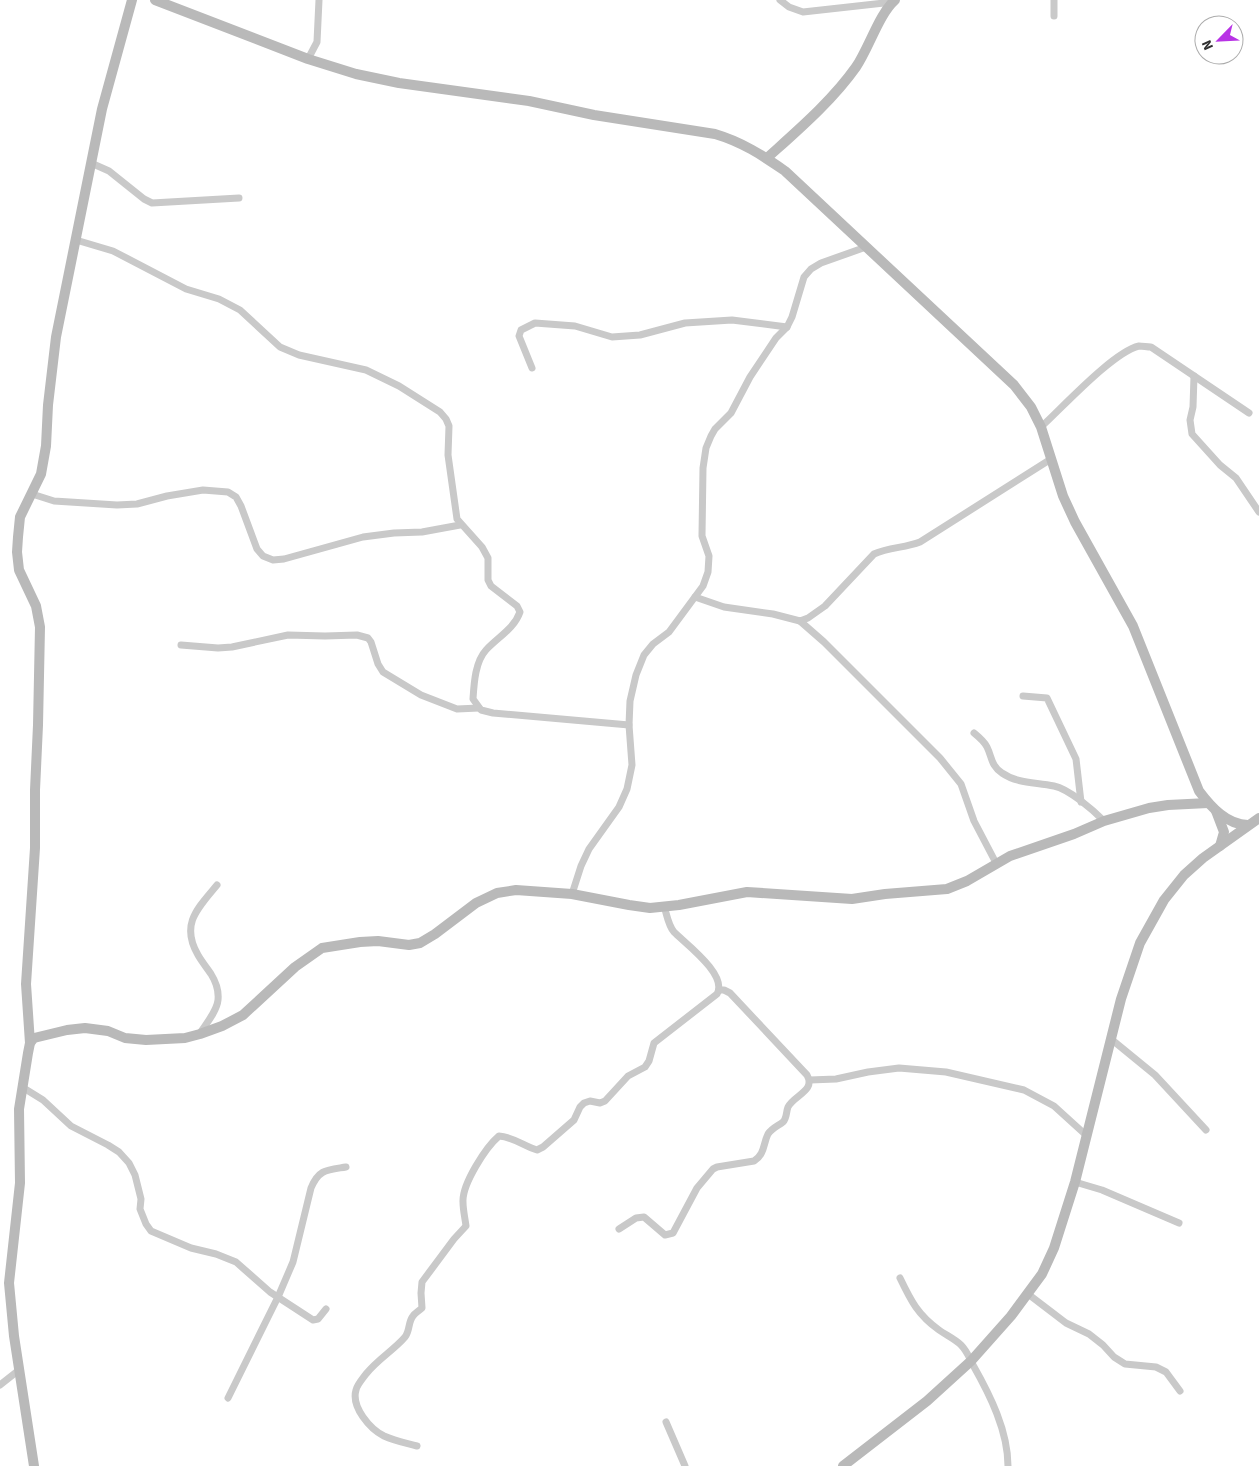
<svg xmlns="http://www.w3.org/2000/svg" width="1259" height="1466" font-family="'Source Sans 3',sans-serif">
<style>
.lines{fill:none;stroke-linecap:round;stroke-linejoin:round}
.street{stroke:#c9c9c9;stroke-width:7}
.secondary{stroke:#b9b9b9;stroke-width:10}
</style>
<rect width="100%" height="100%" fill="#fff"/>
<g class="lines">
<!-- street -->
<g class="street">
<polyline points="780,0 789,7 803,12 893,2"/>
<polyline points="1054,0 1054,16"/>
<polyline points="308,59 317,42 319,0"/>
<polyline points="91,163 109,171 144,199 152,203 239,198"/>
<path d="M76,240l37,11 73,38 33,10 21,11 40,37 19,8 67,15 33,16 41,26 6,7 3,7 -1,29 9,64 25,28 6,11v22l3,6 26,20 3,6c-6,17 -22,25 -34,38 -11,12 -12,34 -13,49l8,11 12,3 136,12"/>
<polyline points="532,368 519,336 521,330 535,323 575,326 612,337 640,335 685,323 732,320 787,327"/>
<polyline points="1194,376 1193,407 1190,420 1192,434 1220,465 1236,478 1259,512"/>
<path d="M1041,427c21,-19 72,-75 98,-81 4,0 8,1 12,1l98,66"/>
<polyline points="32,494 54,501 117,505 137,504 167,496 203,490 228,492 236,497 241,506 257,549 263,556 273,560 284,559 363,537 394,533 422,532 460,525"/>
<path d="M695,597l29,10 49,7 27,7 8,-3 17,-12 49,-52c15,-7 31,-6 46,-12l131,-83"/>
<polyline points="800,621 824,642 940,758 961,784 974,821 996,863"/>
<polyline points="181,645 218,648 232,647 288,635 325,636 357,635 368,638 371,642 378,664 383,672 421,695 457,709 479,708"/>
<polyline points="1023,696 1047,698 1076,759 1081,802"/>
<path d="M974,733c5,4 10,8 13,14 5,10 4,19 15,26 16,11 34,9 52,13 15,3 39,24 50,35"/>
<polyline points="572,894 581,866 589,849 619,807 627,789 632,765 629,725 630,701 636,675 644,655 653,644 669,632 703,586 708,572 709,556 702,536 703,468 706,448 711,436 715,429 731,413 750,377 776,338 787,327 792,317 804,277 811,269 821,263 866,247"/>
<path d="M200,1033c6,-9 17,-22 18,-33 1,-10 -2,-18 -7,-26 -4,-6 -9,-12 -13,-19 -18,-31 0,-47 19,-70"/>
<polyline points="1111,1039 1155,1075 1206,1130"/>
<polyline points="810,1080 836,1079 868,1072 899,1068 946,1072 1024,1090 1054,1106 1087,1136"/>
<polyline points="22,1087 43,1100 71,1126 108,1145 119,1152 129,1163 135,1175 141,1199 140,1209 146,1224 151,1231 191,1248 216,1254 236,1262 270,1292 313,1320 318,1319 326,1309"/>
<polyline points="1075,1182 1102,1190 1179,1223"/>
<path d="M619,1229l17,-11 8,-1 21,18 8,-2 24,-45 16,-19 4,-2 37,-6c11,-7 9,-17 14,-27 4,-6 10,-8 15,-12 4,-4 3,-10 5,-15 6,-12 28,-16 19,-32l-77,-82 -6,-3h-5"/>
<path d="M900,1278c11,23 18,37 39,52 7,5 16,9 22,15 6,6 8,12 12,20 17,30 35,66 35,101"/>
<polyline points="1028,1294 1066,1323 1089,1334 1103,1345 1114,1357 1125,1364 1156,1367 1166,1372 1180,1391"/>
<polyline points="0,1385 19,1370"/>
<path d="M228,1398l50,-101 15,-35 18,-74c8,-19 16,-18 35,-21"/>
<polyline points="666,1422 685,1466"/>
<path d="M417,1446c-11,-3 -22,-5 -33,-10 -14,-7 -33,-29 -28,-46 1,-5 7,-12 10,-16 12,-15 28,-24 39,-37 5,-6 3,-15 8,-21 2,-3 6,-5 9,-8l-1,-15 1,-11 32,-43 12,-13c-1,-8 -3,-16 -3,-24 -1,-18 23,-55 36,-66 14,1 25,10 38,14l6,-3 31,-27 6,-13 4,-4 6,-2 10,2 5,-2 23,-25 17,-9 4,-6 5,-18 63,-49c11,-19 -31,-50 -43,-62 -6,-7 -7,-17 -10,-26"/>
</g>
<!-- secondary -->
<g class="secondary">
<path d="M155,0l153,59 48,15 43,9 130,18 65,14 121,19c27,8 47,21 70,37l229,214 17,22 10,20 22,69 12,26 58,104 66,165c12,16 28,34 49,34"/>
<path d="M767,158c31,-28 65,-57 89,-91 13,-19 23,-53 39,-67"/>
<polyline points="1216,811 1224,832 1220,846"/>
<polyline points="30,1043 26,984 35,848 35,790 38,725 40,627 36,606 19,570 17,552 18,537 20,517 41,474 46,446 48,405 56,337 102,109 132,0"/>
<polyline points="34,1466 14,1336 9,1283 20,1183 19,1109 28,1053 30,1043 34,1038 67,1030 85,1028 108,1031 125,1038 146,1040 185,1038 200,1034 222,1026 243,1015 295,967 322,948 360,942 378,941 409,945 420,943 435,934 476,903 497,893 516,890 572,894 629,905 650,908 679,905 747,892 852,899 885,894 947,889 967,881 1010,856 1074,834 1104,821 1149,808 1168,805 1208,803"/>
<polyline points="843,1466 927,1401 971,1361 1011,1316 1042,1274 1054,1248 1075,1182 1121,999 1140,943 1164,900 1184,875 1203,858 1259,818"/>
</g>
</g>
<!-- north arrow -->
<g transform="translate(1219 40) rotate(246)"><circle r="24" fill="#ffffff" stroke="#acacac"/>
<path d="M0-4L9 19L0 12L-9 19Z" fill="#b833e5"/>
<text y="-8" font-size="14" font-weight="bold" text-anchor="middle" fill="#2f2f2f">N</text>
</g>
</svg>
